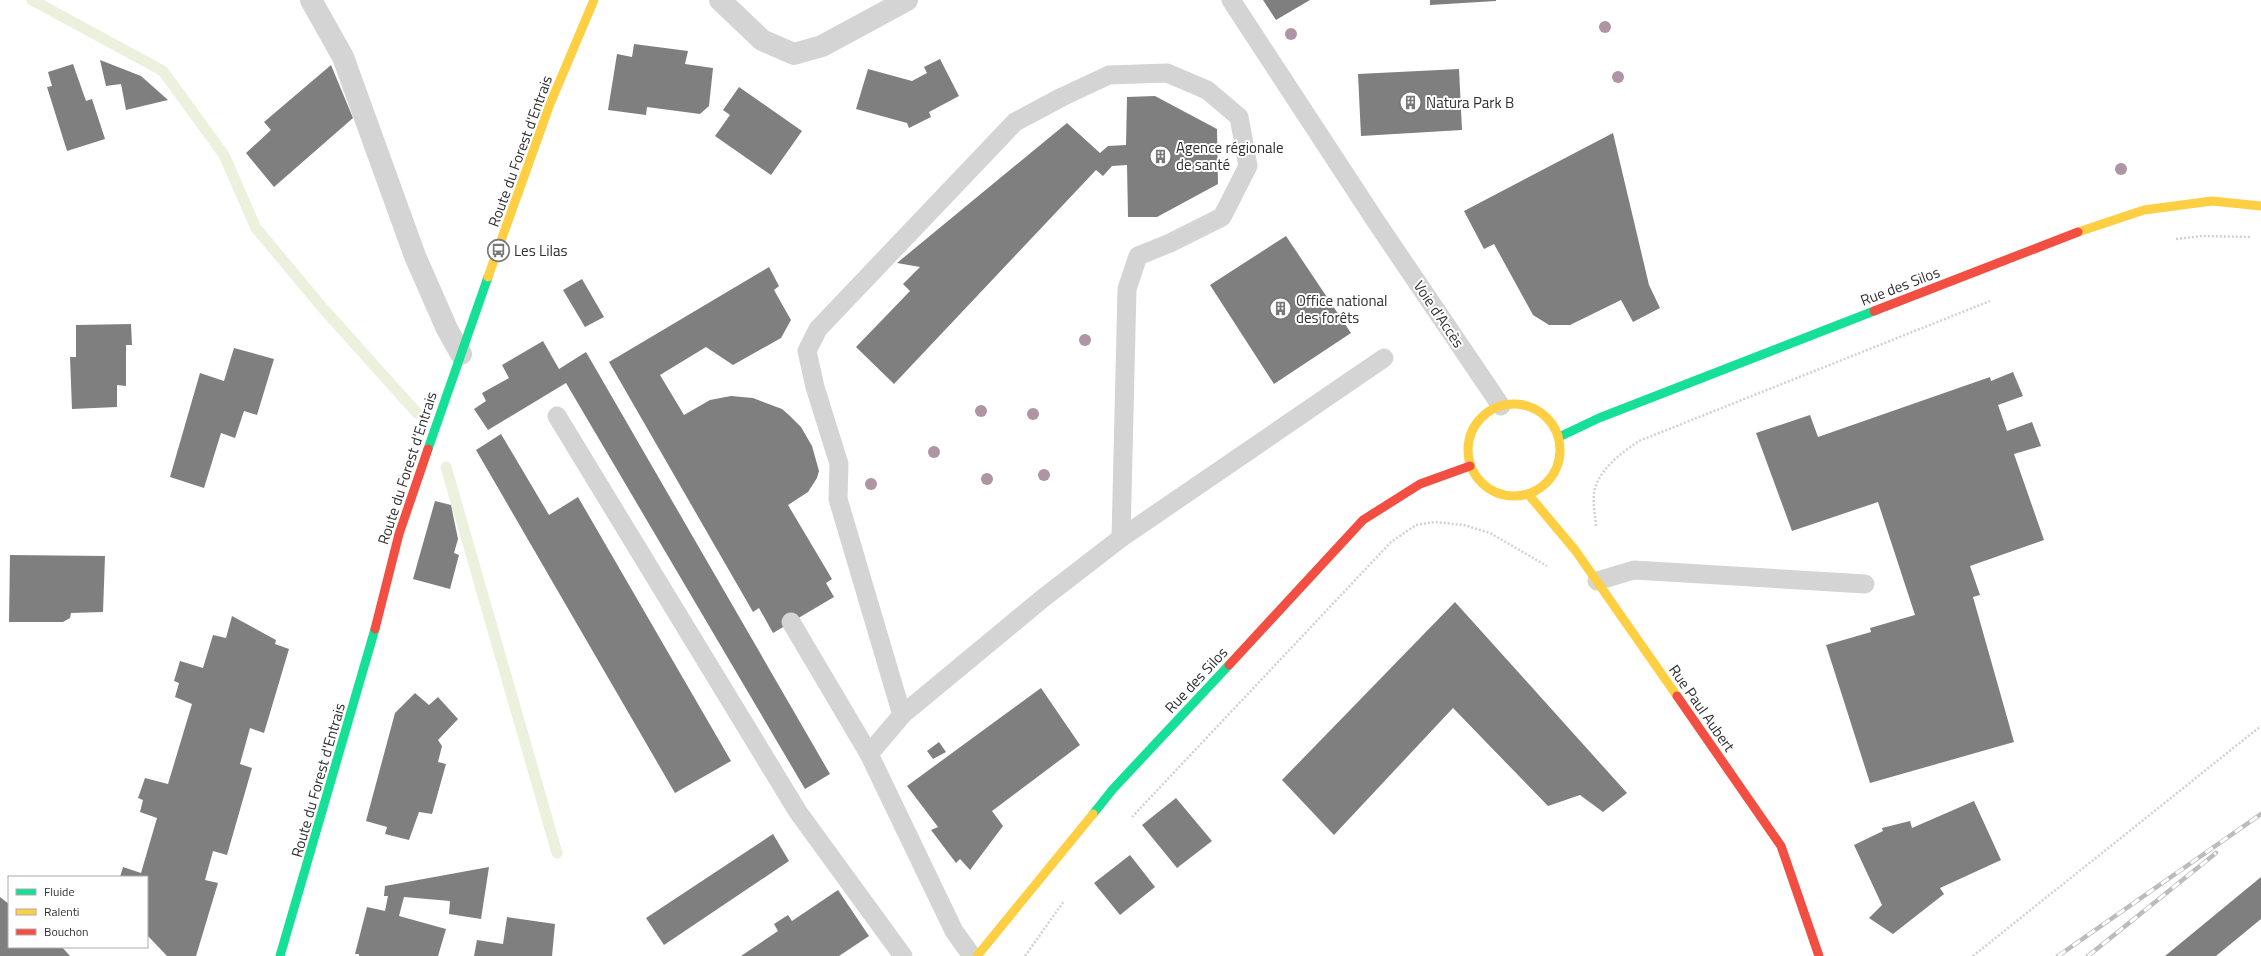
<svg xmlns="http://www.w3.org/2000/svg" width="2261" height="956" font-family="'Titillium Web',sans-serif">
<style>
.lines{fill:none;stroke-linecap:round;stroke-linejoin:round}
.stream{stroke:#ebf1dc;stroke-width:11}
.building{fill:#7f7f7f}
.path{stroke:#d1d1d1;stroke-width:2.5;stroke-dasharray:2 2;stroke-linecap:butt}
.lane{stroke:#d4d4d4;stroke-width:19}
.street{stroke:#d4d4d4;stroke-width:22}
.fast{stroke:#16e098;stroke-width:9}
.slow{stroke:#ffcf43;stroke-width:9}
.jam{stroke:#f24e42;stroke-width:9}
.rail-casing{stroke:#bcbcbc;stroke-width:4.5}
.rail{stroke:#fff;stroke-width:3;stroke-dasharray:9;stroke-linecap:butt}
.slow-bridge{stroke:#ffcf43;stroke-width:9}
.jam-bridge{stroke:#f24e42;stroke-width:9}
.tree{fill:#ad95a4}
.labels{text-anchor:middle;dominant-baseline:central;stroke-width:4;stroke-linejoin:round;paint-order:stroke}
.poi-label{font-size:15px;fill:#303030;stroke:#fff;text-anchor:start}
.street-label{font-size:15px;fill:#303030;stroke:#fff}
</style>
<rect width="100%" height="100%" fill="#fff"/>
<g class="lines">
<!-- stream -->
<g class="stream">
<polyline points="32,0 163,71 224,155 256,228 321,306 417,413"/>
<polyline points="446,467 557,853"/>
</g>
</g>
<!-- building -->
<g class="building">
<polygon points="1263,0 1310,0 1276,20"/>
<polygon points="1430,0 1496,0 1496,1 1430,5"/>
<polygon points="634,44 688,51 685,64 713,68 709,106 700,114 647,107 646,115 608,110 617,54 632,57"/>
<polygon points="940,59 959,96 929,112 931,117 909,128 907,123 856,109 868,69 912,81 927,73 924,67"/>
<polygon points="100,60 141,76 168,100 126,110 121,84 106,86"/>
<polygon points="73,64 86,101 92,99 105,139 67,151 47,87 52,86 48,72"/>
<polygon points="331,65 353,118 274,187 246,153 271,130 264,122"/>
<polygon points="1459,69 1462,130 1361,136 1358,74"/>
<polygon points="739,87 802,131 771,175 715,136 730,115 723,110"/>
<polygon points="1155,96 1217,129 1218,184 1157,217 1128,217 1127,165 1112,166 1103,176 1096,170 894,384 856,347 910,291 903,284 920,267 897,263 1067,123 1100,153 1108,146 1126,145 1127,97"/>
<polygon points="1613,133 1649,285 1660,308 1633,322 1621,300 1570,325 1549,325 1533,315 1494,244 1484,249 1464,211"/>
<polygon points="1286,236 1351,333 1274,384 1210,285"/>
<polygon points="769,267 779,286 774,290 791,320 781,338 733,365 706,347 660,375 684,415 710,400 731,396 753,398 782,409 790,416 801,427 812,446 819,471 817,478 808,492 788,505 832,579 826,583 834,597 773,633 759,608 753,612 609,362"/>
<polygon points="582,279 604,317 585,327 563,290"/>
<polygon points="131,324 132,345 126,345 126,386 117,385 117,407 72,409 70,357 76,357 76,325"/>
<polygon points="543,341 559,369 586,352 830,774 805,789 566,383 488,430 474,409 486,401 482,393 509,378 502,365"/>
<polygon points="234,348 274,359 257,415 244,411 235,438 221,433 204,488 170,477 200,373 224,381"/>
<polygon points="2013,372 2023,396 1998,405 2007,431 2032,422 2041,446 2014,454 2044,540 1970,566 1980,595 1973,597 2014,742 1870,783 1826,645 1871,632 1870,628 1915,615 1878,502 1792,531 1756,433 1810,415 1818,437 1990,377 1991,381"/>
<polygon points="501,434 549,515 578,497 731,761 675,793 476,450"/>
<polygon points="435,501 451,505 458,539 454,553 459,555 450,589 413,579"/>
<polygon points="10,555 105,556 103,612 71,613 70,618 63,622 9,622"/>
<polygon points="1455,602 1627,793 1603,812 1580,795 1548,806 1453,708 1334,835 1282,780"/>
<polygon points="232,616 276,640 275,644 289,649 264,733 250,728 240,764 252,768 227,855 213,851 205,880 218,883 196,956 167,956 147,935 147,877 120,877 123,867 141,873 157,818 140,812 143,800 138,798 145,778 168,784 192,704 175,697 179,683 174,681 180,661 203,668 213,635 226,638"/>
<polygon points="1041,688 1080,745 992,811 1003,826 970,870 960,859 956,863 931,830 938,827 907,786"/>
<polygon points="415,693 429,705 438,697 458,719 438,740 442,746 438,762 446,764 432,814 419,812 409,840 385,834 387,827 366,821 395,713"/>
<polygon points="939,742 946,752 933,759 927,751"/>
<polygon points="1176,798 1212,841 1177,868 1142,825"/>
<polygon points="1974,801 2001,860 1940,888 1944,894 1893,934 1869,918 1882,905 1854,845 1883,831 1882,828 1910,821 1912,828"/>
<polygon points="773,834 789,861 664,945 646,918"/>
<polygon points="1130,855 1155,887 1120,915 1094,883"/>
<polygon points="489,867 481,919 449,914 450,901 404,897 399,916 446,929 438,956 359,956 359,954 355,954 367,907 385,911 388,896 384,896 385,886"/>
<polygon points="2261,877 2261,919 2216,956 2165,956"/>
<polygon points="838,890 869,936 839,956 741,956 778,931 774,924 788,915 792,921"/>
<polygon points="0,897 9,904 9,947 62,947 70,956 0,956"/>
<polygon points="507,917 555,924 552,956 474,956 477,940 503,944"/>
</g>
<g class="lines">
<!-- path -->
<g class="path">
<polyline points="2176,239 2202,236 2251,237"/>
<path d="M1596,526c-1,-11 -4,-27 -1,-38 7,-21 26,-35 44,-47l351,-140"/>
<polyline points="1132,817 1391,542 1416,525 1435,522 1464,525 1490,533 1547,566"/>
<polyline points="1025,956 1064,901"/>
<polyline points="1973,956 2261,726"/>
</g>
<!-- lane -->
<g class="lane">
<polyline points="1231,0 1377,223 1501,406"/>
<polyline points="557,416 798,812 903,956"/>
<polyline points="1121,538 1384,358"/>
<polyline points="1597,581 1634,570 1865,584"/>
<polyline points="791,622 869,754"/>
<polyline points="902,715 838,499 839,464 815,387 807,351 818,329 1015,122 1062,97 1109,75 1167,73 1207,90 1239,117 1248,166 1222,217 1170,243 1138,256 1127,289 1121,538 1042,599 902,715 869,754 954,931 972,956"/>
</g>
<!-- street -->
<g class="street">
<polyline points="311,0 343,57 415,256 447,329 461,354"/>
<polyline points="720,0 762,40 794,54 822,46 907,0"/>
</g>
<!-- fast -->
<g class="fast">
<polyline points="1559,437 1599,418 1874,311"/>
<polyline points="428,449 488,277"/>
<polyline points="1093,814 1113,789 1229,665"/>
<polyline points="280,956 375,629"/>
</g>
<!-- slow -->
<g class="slow">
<polyline points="2078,232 2144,210 2212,201 2261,206"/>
<polyline points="488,277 550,104 594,0"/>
<circle cx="1514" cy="450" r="46"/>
<polyline points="977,956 1093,814"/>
</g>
<!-- jam -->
<g class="jam">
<polyline points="1874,311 2078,232"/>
<polyline points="375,629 399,534 428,449"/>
<polyline points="1229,665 1363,520 1420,484 1470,466"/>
</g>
<defs>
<g id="rail">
<polyline points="2058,956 2261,814"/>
<polyline points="2088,956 2216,853"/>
</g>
</defs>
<!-- rail casing -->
<use href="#rail" class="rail-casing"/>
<!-- rail -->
<use href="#rail" class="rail"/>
<!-- slow-bridge -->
<polyline class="slow-bridge" points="1528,494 1575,550 1677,696"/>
<!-- jam-bridge -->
<polyline class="jam-bridge" points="1677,696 1781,846 1819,956"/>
</g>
<!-- trees -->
<g class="tree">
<circle cx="1605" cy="27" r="6"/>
<circle cx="1291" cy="34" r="6"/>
<circle cx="1618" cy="77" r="6"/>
<circle cx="2121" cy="169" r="6"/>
<circle cx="1085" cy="340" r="6"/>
<circle cx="981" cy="411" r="6"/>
<circle cx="1033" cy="414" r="6"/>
<circle cx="934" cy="452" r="6"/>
<circle cx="1044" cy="475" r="6"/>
<circle cx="987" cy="479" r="6"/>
<circle cx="871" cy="484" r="6"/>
</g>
<!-- icons -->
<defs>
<symbol id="building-ring" viewBox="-11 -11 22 22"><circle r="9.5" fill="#fff" stroke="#787878" stroke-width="1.5"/><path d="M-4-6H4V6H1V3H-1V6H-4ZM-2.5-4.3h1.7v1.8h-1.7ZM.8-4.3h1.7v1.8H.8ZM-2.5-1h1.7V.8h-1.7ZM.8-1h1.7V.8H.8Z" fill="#787878"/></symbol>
<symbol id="bus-ring" viewBox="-11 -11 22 22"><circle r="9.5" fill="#fff" stroke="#787878" stroke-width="1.5"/><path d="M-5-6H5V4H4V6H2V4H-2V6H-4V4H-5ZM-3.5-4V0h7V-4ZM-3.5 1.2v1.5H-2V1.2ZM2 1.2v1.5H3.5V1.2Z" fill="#787878"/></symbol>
</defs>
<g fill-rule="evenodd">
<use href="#building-ring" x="1398" y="90" width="25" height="25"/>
<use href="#building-ring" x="1148" y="144" width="25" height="25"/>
<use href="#bus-ring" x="486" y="238" width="25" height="25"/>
<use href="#building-ring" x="1268" y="296" width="25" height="25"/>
</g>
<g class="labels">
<!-- poi labels -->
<g class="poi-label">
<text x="1426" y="102">Natura Park B</text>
<text x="1176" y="147">Agence régionale<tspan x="1176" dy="17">de santé</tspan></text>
<text x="514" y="250">Les Lilas</text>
<text x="1296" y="300">Office national<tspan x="1296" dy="17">des forêts</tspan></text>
</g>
<!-- street labels -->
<g class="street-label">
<text transform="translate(520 151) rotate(-70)">Route du Forest d'Entrais</text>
<text transform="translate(1900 286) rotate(-21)">Rue des Silos</text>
<text transform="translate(1439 314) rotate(56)">Voie d'Accès</text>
<text transform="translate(407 468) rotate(-72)">Route du Forest d'Entrais</text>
<text transform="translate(1196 680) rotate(-47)">Rue des Silos</text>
<text transform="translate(1702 708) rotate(55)">Rue Paul Aubert</text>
<text transform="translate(318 780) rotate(-74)">Route du Forest d'Entrais</text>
</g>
</g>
<!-- legend -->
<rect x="8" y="876" width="140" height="72" fill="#ffffff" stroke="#acacac"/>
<rect x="16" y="889" width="20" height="6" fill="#16e098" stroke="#acacac"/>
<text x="44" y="896" font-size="12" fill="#303030">Fluide</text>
<rect x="16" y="909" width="20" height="6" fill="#ffcf43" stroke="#acacac"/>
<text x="44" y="916" font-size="12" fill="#303030">Ralenti</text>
<rect x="16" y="929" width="20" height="6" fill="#f24e42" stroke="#acacac"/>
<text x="44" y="936" font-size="12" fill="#303030">Bouchon</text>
</svg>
